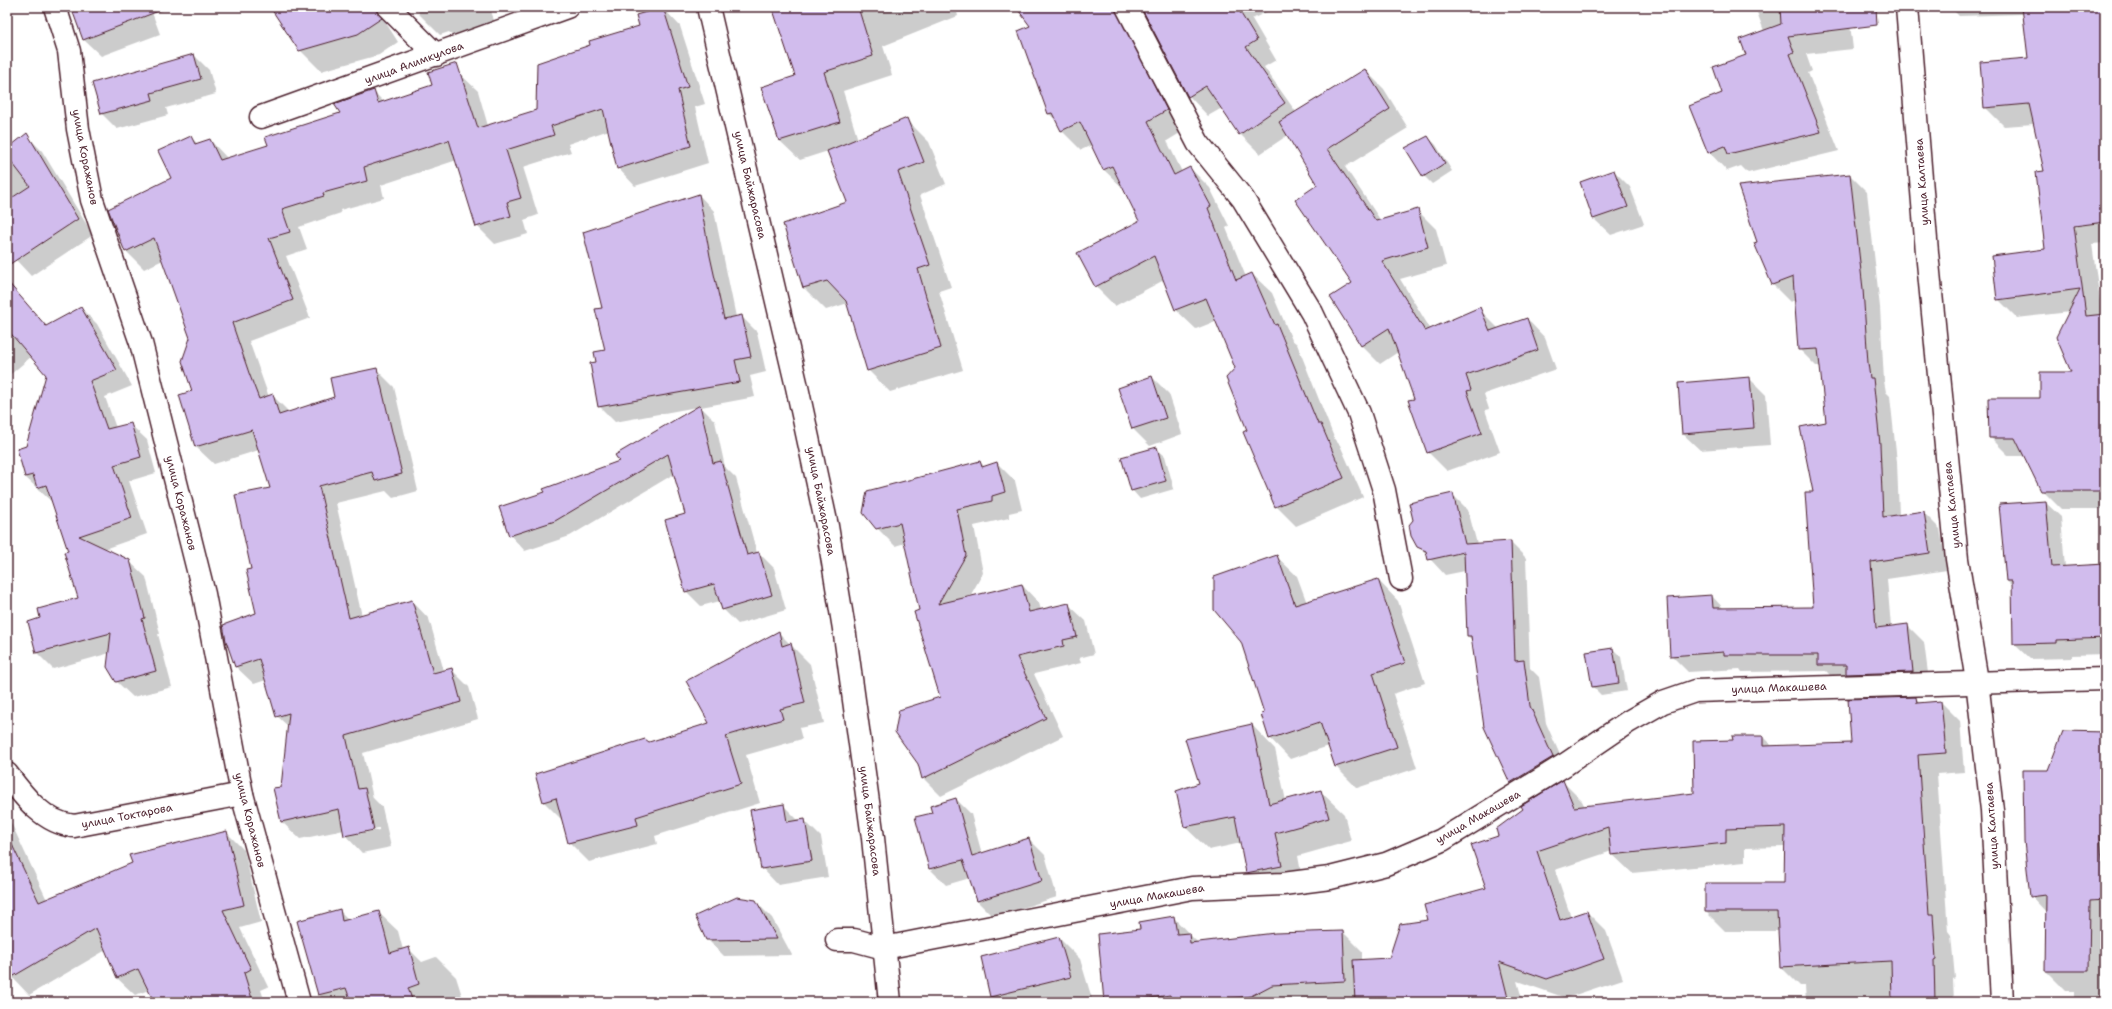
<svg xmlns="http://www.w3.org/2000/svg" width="2112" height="1009" font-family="'Shantell Sans',sans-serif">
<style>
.shadow{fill:#0003;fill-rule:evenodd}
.building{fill:#d1bced;stroke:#4a1f2b}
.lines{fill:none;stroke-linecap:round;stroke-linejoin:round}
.minor-casing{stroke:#4a1f2b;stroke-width:25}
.minor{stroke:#fff;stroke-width:22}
.labels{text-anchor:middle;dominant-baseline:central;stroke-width:3;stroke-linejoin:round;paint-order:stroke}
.street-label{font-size:11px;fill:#4a1f2b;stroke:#fff}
</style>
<rect width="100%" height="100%" fill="#fff"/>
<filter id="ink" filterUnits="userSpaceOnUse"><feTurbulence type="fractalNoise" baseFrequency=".025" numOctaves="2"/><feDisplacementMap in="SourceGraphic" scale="8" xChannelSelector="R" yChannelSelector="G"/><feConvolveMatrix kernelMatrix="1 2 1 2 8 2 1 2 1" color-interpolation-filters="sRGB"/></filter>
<g filter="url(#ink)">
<!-- shadow -->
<g class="shadow">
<polygon points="83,7 150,7 160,34 101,56 84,40 74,11"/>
<polygon points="279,7 376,7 398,42 379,55 321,71 300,50"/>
<polygon points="418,7 490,7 497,31 459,42 449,32 440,35 419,14"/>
<polygon points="773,7 964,7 965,9 957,12 958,16 883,46 892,75 843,91 858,140 907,120 929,142 946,184 920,195 951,287 939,291 963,370 890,392 868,370 848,303 826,310 804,288 784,225 849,203 828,151 800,160 780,141 763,88 796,77"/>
<polygon points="1017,7 1277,7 1252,19 1276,60 1264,67 1296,112 1365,70 1384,89 1408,128 1345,167 1381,221 1417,210 1436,229 1446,266 1400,279 1431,330 1479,309 1499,329 1527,319 1545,338 1556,369 1484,394 1489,409 1485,410 1500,452 1447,471 1428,452 1415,399 1398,352 1380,364 1361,345 1353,284 1319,185 1288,135 1260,154 1240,134 1222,108 1208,116 1189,96 1145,14 1141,15 1185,130 1167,141 1182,172 1190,168 1210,188 1229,226 1226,228 1246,277 1252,274 1272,293 1292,340 1297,344 1335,440 1340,445 1363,497 1296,526 1276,506 1249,431 1236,368 1216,321 1196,329 1176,310 1164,280 1115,306 1095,286 1140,222 1124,189 1104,170 1092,145 1081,150 1062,131 1057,121 1049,114 1032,26"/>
<polygon points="1755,7 1848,7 1853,49 1806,54 1812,71 1808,73 1839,151 1748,173 1741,166 1727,171 1709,152 1723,94 1764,31"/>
<polygon points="1950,7 2105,7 2105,243 2092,244 2102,315 2105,315 2105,509 2061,509 2042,490 2025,456 2009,456 1990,437 2042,399 2072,373 2070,312 2017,318 1998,299 2046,250 2045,172 2034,124 2004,126 1985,107 2029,59 2024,14 1959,16"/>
<path d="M663,8l17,18 25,78 -10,3 13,56 -73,23 -17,-18 -9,-38 -41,14 3,8 -48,15 15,48 -14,5 4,14 -33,10 -18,-18 -20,-66 -76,25 3,13 -44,12 1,3 -42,14 8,22 -21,7 24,62 -61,23 20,56 4,-1 17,17 45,-15 41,-29 18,18 24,104 -25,7 -7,-7 -50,12 26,113 50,-15 17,18 15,52 7,-2 18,18 9,32 -115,34 10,45 9,9 9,40 -29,6 -17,-18 -1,-5 -44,9 -18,-17 -7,-33 7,-2 7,-60 -12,-11 -11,-36 -12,4 -18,-17 -9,-27 30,-26 -5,-44 19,-81 -12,-39 -45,14 -18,-17 -16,-51 14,-4 -3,-54 -28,-78 -19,9 -18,-18 47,-72 17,-42 8,7 12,-4 17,18 42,-12 73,-33 31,-22 11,11 38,-12 38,-16 18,17 10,35 49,-15 54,-65 49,-19zM379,828v2l-22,4v-2z"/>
<polygon points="194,55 209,70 216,94 166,108 168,115 117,129 101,113"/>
<polygon points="26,135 42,151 93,235 31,276 16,260 7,247 7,150"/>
<polygon points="1428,137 1436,145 1452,171 1432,184 1424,176"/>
<polygon points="1614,171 1630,187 1644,224 1611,235 1594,219 1581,182"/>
<polygon points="1850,175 1867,192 1880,307 1884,381 1886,392 1890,396 1897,462 1899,515 1923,512 1940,529 1947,570 1887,579 1891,627 1907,625 1924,642 1930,689 1836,681 1826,671 1742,672 1740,669 1688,672 1671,655 1712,596 1724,609 1814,608 1814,493 1827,423 1821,366 1816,366 1799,349 1796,300 1790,302 1773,285 1756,243"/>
<polygon points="699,195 714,211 736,317 741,316 757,332 766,372 750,376 755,397 701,407 715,421 725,467 736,478 757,553 759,553 774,568 786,610 738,624 723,609 720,601 701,606 686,591 686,515 674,474 570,536 525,551 510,535 546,492 620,462 697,407 615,422 599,406 597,363 606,351 603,309"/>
<polygon points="16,293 47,327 81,308 97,324 132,386 105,397 116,428 130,424 147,440 156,473 129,481 147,534 104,549 129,561 146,577 160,634 158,634 172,687 133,697 116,681 110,653 53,669 37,653 42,619 79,599 69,551 53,503 25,477 17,450 27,447 48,375 32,356 11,374 7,370 7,301"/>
<polygon points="1152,377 1169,394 1182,434 1150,446 1133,429 1119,388"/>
<polygon points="1749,378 1766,395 1770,445 1700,450 1683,434"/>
<polygon points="1156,448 1165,456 1174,489 1140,499 1132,490"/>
<polygon points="980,462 985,467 997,463 1015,481 1022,510 1009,513 1009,518 974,526 983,573 969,598 1022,585 1039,603 1041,610 1068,604 1086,621 1094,654 1079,658 1081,663 1034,674 1063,736 941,796 923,778 942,698 905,543 895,546 877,528"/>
<polygon points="1452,494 1468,510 1477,544 1510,542 1526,558 1530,668 1539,677 1546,723 1568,773 1527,799 1511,783 1485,727 1473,641 1468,636 1465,571 1445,575 1418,546"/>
<polygon points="2045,502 2061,517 2065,567 2105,565 2105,654 2072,655 2072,658 2030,659 2014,644 2013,587 2007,581"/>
<polygon points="1276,556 1297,576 1307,603 1378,580 1398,601 1425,683 1393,694 1417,768 1357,788 1336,767 1329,746 1290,759 1270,738 1265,713"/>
<polygon points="779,633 810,664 824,723 799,728 802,739 746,755 760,803 655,836 657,844 589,862 569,842 563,821 544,802 536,775 711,724"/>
<polygon points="1613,649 1621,657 1627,691 1601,695 1593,687"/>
<polygon points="1916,698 1921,704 1941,702 1960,721 1964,772 1937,774 1948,931 1951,935 1955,978 1953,979 1954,1002 1806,1002 1805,986 1800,986 1781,967 1779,931 1725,931 1706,912 1785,884 1786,847 1745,848 1745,862 1632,873 1612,854 1612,851 1555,870 1571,917 1587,912 1606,931 1623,979 1566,998 1517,981 1523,1002 1105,1002 1141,930 1173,917 1198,943 1343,932 1362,951 1362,961 1390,959 1429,921 1487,889 1500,837 1563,782 1582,801 1585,807 1695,794 1734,741 1763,737 1772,746 1852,744"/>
<polygon points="1252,725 1275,749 1286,801 1320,791 1344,814 1351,841 1298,856 1304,889 1271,896 1248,873 1241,843 1209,850 1185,827 1178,791 1200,784"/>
<polygon points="2105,733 2105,1002 2074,1002 2074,991 2066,991 2046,971 2046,912 2031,896 2048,771"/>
<polygon points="956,799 971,814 982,854 1029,839 1045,855 1057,897 993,917 977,901 970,878 946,885 930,869 916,818 933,813"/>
<polygon points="783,805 799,821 804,820 821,837 828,877 778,885 762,868"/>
<polygon points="7,814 47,900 226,832 244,850 261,922 240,928 268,987 261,990 265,1002 155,1002 149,990 135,995 117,978 106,950 29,995 12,977 7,970"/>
<polygon points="755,901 772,918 792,955 724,956 707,939"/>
<polygon points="339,910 349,920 378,912 398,931 403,950 408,948 422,962 436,957 456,977 464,1002 326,1002 319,995 299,922"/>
<polygon points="1059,938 1080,959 1093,1002 993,1002 982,958"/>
<polygon points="706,995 713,1002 641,1002"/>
</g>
<!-- building -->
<g class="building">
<polygon points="71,7 163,7 164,9 83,40"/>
<polygon points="270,7 376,7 382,18 358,34 299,51"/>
<polygon points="663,7 688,87 678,90 691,146 617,169 603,109 551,126 554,135 506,150 521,198 507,202 511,216 476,227 449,140 364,167 367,181 323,193 324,196 282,209 290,232 269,238 293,300 232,323 249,373 259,399 273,394 279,415 334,397 330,378 377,368 402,474 375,481 372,472 319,486 349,618 412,600 433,673 452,668 461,702 346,736 358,789 365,788 374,830 344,836 339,809 281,822 273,788 281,787 289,713 276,717 259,659 235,667 226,641 223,625 256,613 246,570 251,569 235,495 270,488 252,430 195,447 179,395 192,391 182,361 190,338 154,238 125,252 108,209 171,178 158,151 191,136 195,144 210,139 220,160 268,145 265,137 340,113 334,104 374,90 378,103 432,85 428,72 457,63 478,128 536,110 537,63 590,45 589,41 639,26 636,15"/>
<polygon points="772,7 858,7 873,56 824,72 840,122 779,141 761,87 795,76"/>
<polygon points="1016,7 1115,7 1167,110 1148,121 1174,175 1190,167 1211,206 1208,208 1236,280 1252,273 1275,325 1277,324 1318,424 1321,424 1344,478 1275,507 1243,432 1247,430 1226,378 1235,368 1206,298 1175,310 1154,256 1095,287 1077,253 1139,221 1112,166 1103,170 1080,122 1061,131 1052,113 1048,114 1018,31 1030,26"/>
<polygon points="1141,7 1237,7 1257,40 1246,47 1285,103 1239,135 1206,86 1188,97"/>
<polygon points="1780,7 1876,7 1877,25 1788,36 1794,52 1790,54 1821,132 1728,154 1725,146 1708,153 1689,106 1722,93 1713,67 1746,55 1740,39 1781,24"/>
<polygon points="2022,7 2105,7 2105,222 2074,226 2086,316 2105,314 2105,491 2041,491 2015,438 1989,438 1988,398 2040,398 2040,372 2071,372 2056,337 2080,289 1997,300 1992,256 2045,249 2036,172 2044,171 2029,104 1984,108 1980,62 2028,58"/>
<polygon points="194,54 201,79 151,93 153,100 101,114 92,83"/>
<polygon points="1365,69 1390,109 1327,149 1376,221 1418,209 1428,247 1382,261 1425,331 1480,307 1490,331 1527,318 1538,350 1466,375 1471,390 1467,391 1482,433 1427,453 1408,400 1414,399 1389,328 1361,346 1330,297 1352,283 1295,200 1317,185 1279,122"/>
<polygon points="907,118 924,162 898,172 930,265 918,269 941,348 867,371 846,301 827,281 803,288 783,224 847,202 827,151"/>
<polygon points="27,133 78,219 7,266 7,201 30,186 7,156 7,149"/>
<polygon points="1428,136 1445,163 1423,177 1405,148"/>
<polygon points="1614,170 1628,207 1593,219 1580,182"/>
<polygon points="1850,174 1863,289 1868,363 1870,378 1873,378 1880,444 1883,517 1924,511 1930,553 1871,562 1876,628 1908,624 1913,672 1846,674 1846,665 1818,665 1818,655 1724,655 1724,652 1670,656 1667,598 1712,595 1713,608 1813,607 1805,492 1813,492 1800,427 1826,422 1818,349 1798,350 1793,277 1772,285 1754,243 1757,242 1738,186"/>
<polygon points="699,194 710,256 724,319 742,315 751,357 735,360 740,382 598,407 590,363 596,362 594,352 605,350 595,309 602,308 583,232"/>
<polygon points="7,281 46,326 81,307 117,370 90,381 107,429 131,423 141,457 114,465 132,518 79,536 130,560 145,618 142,619 156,671 116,682 107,667 111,633 36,653 28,622 40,618 38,609 78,598 64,552 68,551 46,485 37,488 33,475 25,477 17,449 26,446 46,375 7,329"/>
<polygon points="1152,376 1166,418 1132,429 1118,388"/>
<polygon points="1750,377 1754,428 1682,434 1678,383"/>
<polygon points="700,405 713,463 721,461 747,555 759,552 772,595 722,610 714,584 685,592 665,520 685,514 668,454 555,521 509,536 499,507 545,492 543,489 619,461 615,455"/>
<polygon points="1157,447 1166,481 1131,491 1121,457"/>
<polygon points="980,461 982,467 997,462 1005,492 992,496 992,501 957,509 966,555 938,604 1022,584 1029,612 1069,603 1077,637 1063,640 1064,646 1017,657 1046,718 922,779 918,764 895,732 899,710 940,697 914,612 919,610 900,523 876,529 863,513 867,491"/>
<polygon points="1453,493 1465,544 1511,541 1515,661 1524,660 1530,706 1553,757 1510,783 1484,727 1471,636 1467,636 1464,552 1428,560 1426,551 1417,547 1411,536 1409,525 1413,520 1409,503"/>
<polygon points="2046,501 2052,567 2105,564 2105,638 2057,640 2057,643 2013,644 2012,581 2006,581 1999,504"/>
<polygon points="1277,555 1295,605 1378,579 1405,663 1373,673 1397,747 1335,767 1320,722 1269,739 1261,714 1264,713 1241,642 1214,610 1214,577"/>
<polygon points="779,631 782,646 791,643 805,703 780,709 783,719 726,736 741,784 636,817 638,825 568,843 556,798 543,802 535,774 645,739 649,742 709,723 686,681"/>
<polygon points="1613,648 1619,683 1592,687 1586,652"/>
<polygon points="1916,697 1917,703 1941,701 1946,753 1918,755 1929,915 1933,915 1936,959 1934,960 1935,1002 1892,1002 1891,961 1780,967 1777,912 1705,912 1705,883 1784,883 1785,827 1726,829 1726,843 1611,855 1608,827 1537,851 1560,920 1587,911 1604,959 1547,979 1499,962 1509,1002 1355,1002 1353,960 1389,958 1400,924 1428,920 1424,905 1486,888 1471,845 1498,836 1496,829 1523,809 1521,806 1563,780 1574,807 1694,793 1693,741 1733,740 1732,736 1763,736 1763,746 1851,743 1848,699"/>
<polygon points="1252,724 1269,804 1321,790 1329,818 1275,833 1282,866 1246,873 1235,817 1184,827 1176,791 1199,783 1185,739"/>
<polygon points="2063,731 2105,732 2105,786 2102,786 2101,834 2100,835 2105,900 2090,901 2089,971 2045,971 2046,895 2030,897 2024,841 2023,770 2048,770"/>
<polygon points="956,798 972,856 1029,838 1042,881 977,901 963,860 929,869 915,817 932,813 930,806"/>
<polygon points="784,804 787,822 805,819 812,861 761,869 750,810"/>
<polygon points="227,831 244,905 223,910 251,969 244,973 253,1002 154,1002 138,969 117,978 96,928 7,980 7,834 39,902 132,863 129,855"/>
<polygon points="737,897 756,900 777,939 706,940 695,916"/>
<polygon points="340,909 342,921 379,911 390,953 409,947 419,984 408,988 413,1002 351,1002 346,988 318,995 297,921"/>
<polygon points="1174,916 1177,934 1189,933 1190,943 1275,933 1343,931 1345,981 1272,985 1251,996 1205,1002 1171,1002 1170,995 1124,1002 1104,1002 1098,934 1140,929 1139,922"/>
<polygon points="1059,937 1071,977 990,997 981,957"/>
</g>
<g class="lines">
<defs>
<g id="minor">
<polyline points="55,7 69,51 78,129 92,200 141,343 204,594 242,794 299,1002"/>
<polyline points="388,7 436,55"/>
<polyline points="708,7 797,387 827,526 845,635 873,838 890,1002"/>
<polyline points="1127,7 1198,143 1243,199 1312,313 1359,413 1384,490 1401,579"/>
<polyline points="1907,7 1927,252 1957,559 1977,681 1992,810 2002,1002"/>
<polyline points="261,117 567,7"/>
<path d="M7,774c17,23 37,49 67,52l168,-32"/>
<polyline points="837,940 854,940 884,948 1192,888 1283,884 1330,878 1386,864 1442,840 1566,764 1628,722 1663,702 1695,691 2105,679"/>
</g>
</defs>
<!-- minor casing -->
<use href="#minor" class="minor-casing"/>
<!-- minor -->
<use href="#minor" class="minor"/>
</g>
</g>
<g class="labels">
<!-- street labels -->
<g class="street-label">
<text transform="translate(414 63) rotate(-20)">улица Алимкулова</text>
<text transform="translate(85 157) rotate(79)">улица Коражанов</text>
<text transform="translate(1922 182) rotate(-94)">улица Калтаева</text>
<text transform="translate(750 185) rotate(77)">улица Байжарасова</text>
<text transform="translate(821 501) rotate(79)">улица Байжарасова</text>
<text transform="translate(181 503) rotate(76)">улица Коражанов</text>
<text transform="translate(1952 505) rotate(-96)">улица Калтаева</text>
<text transform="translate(1779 688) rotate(-2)">улица Макашева</text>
<text transform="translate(127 816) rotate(-11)">улица Токтарова</text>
<text transform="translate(1478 817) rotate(-30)">улица Макашева</text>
<text transform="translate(250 820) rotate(76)">улица Коражанов</text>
<text transform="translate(870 821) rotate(83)">улица Байжарасова</text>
<text transform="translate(1992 826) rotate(-94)">улица Калтаева</text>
<text transform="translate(1157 896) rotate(-10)">улица Макашева</text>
</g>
</g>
<!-- margin -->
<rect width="2112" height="1009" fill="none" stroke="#fff" stroke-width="24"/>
<rect x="12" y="12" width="2088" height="985" fill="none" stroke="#4a1f2b" stroke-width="1.5" filter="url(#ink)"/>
</svg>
